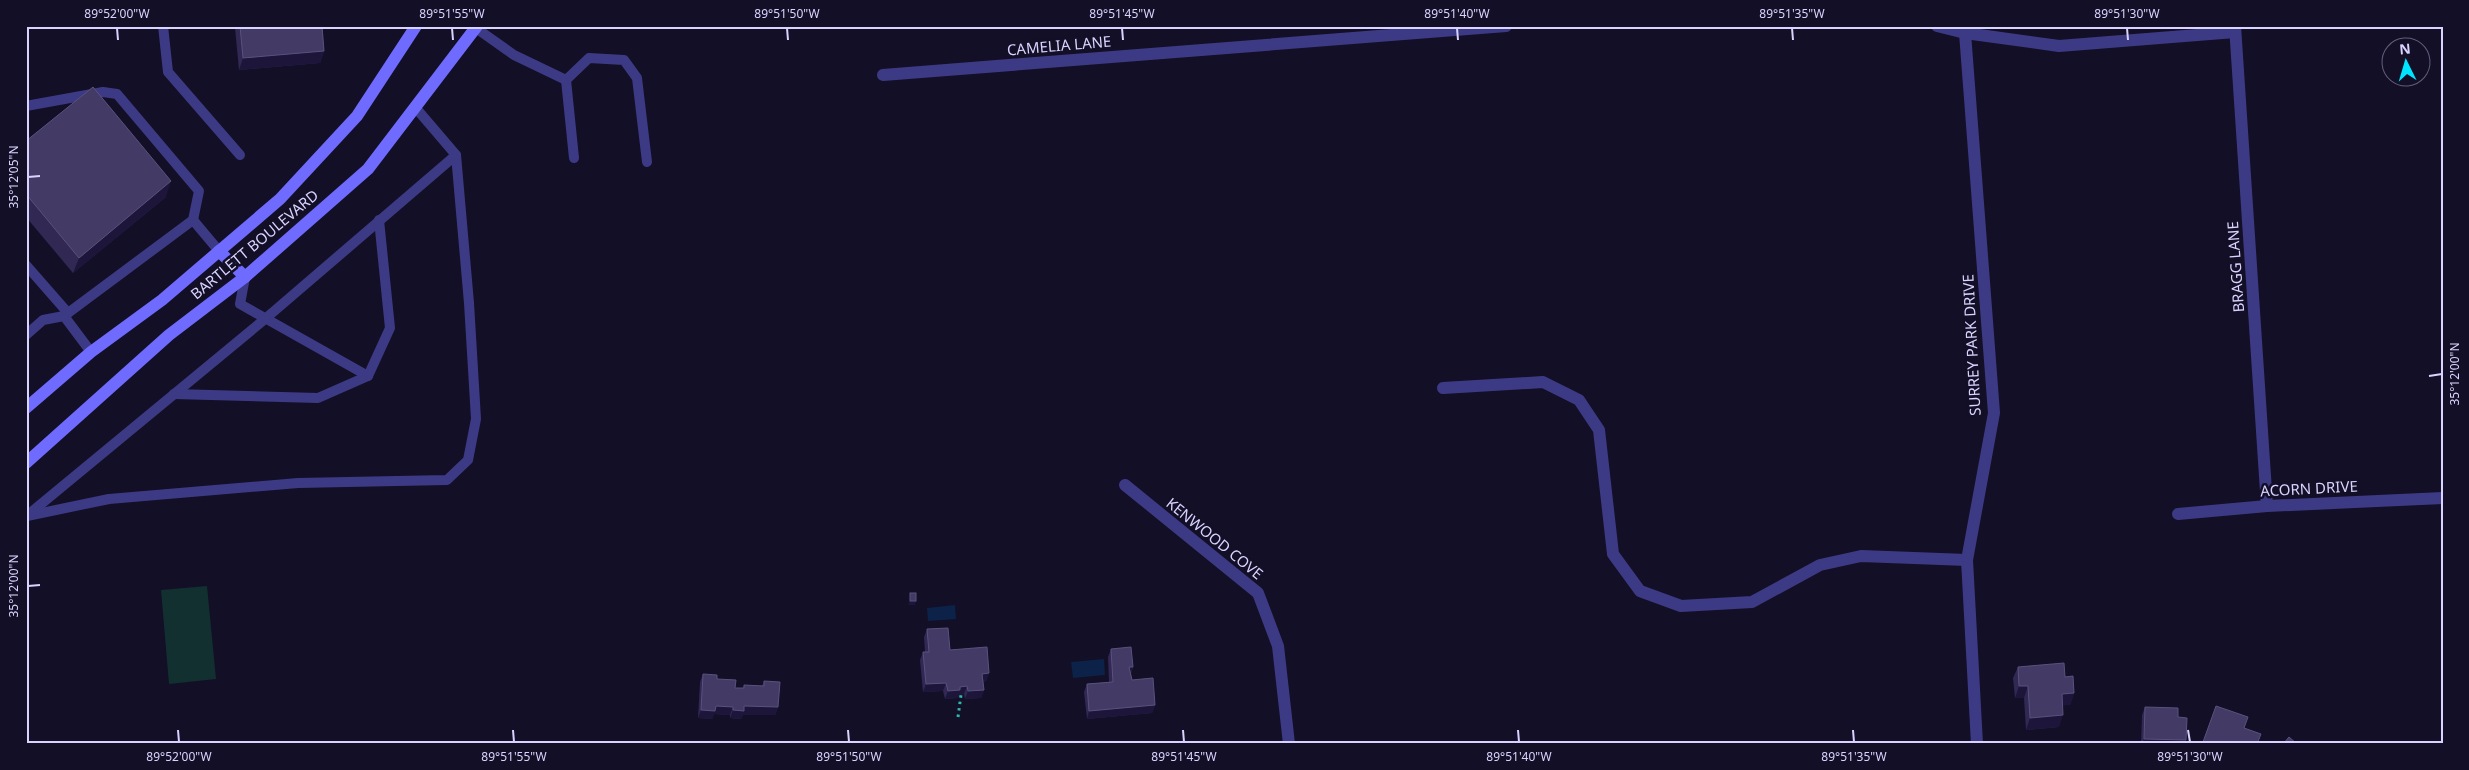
<svg xmlns="http://www.w3.org/2000/svg" width="2469" height="770" font-family="'Noto Sans',sans-serif">
<style>
.green{fill:#12302f}
.water{fill:#0c2248}
.lines{fill:none;stroke-linecap:round;stroke-linejoin:round}
.path{stroke:#2fb8b0;stroke-width:3;stroke-dasharray:2.5 4;stroke-linecap:butt}
.service{stroke:#3d3a85;stroke-width:10}
.minor{stroke:#3d3a85;stroke-width:12}
.secondary{stroke:#6f6bff;stroke-width:12}
.wall{fill:#312854}
.shaded-wall{fill:#1d163a}
.building{fill:#433a66;stroke:#5a527e}
.ticks{fill:none;stroke:#d9d4ff;stroke-width:2}
.labels{text-anchor:middle;dominant-baseline:central;stroke-width:5;stroke-linejoin:round;paint-order:stroke}
.street-label{font-size:15px;fill:#d9d4ff;stroke:#130f26}
.neatline{fill:none;stroke:#d9d4ff;stroke-width:2}
.ticks-label{font-size:12px;text-anchor:middle;fill:#d9d4ff}
</style>
<rect width="100%" height="100%" fill="#130f26"/>
<!-- green -->
<polygon class="green" points="207,586 216,679 169,684 161,590"/>
<!-- water -->
<g class="water">
<polygon points="955,605 956,619 928,621 927,608"/>
<polygon points="1104,659 1105,675 1073,678 1071,662"/>
</g>
<g class="lines">
<!-- path -->
<polyline class="path" points="958,717 961,695"/>
<!-- service -->
<g class="service">
<polyline points="163,26 168,72 240,155"/>
<polyline points="473,26 514,55 566,80 589,58 624,60 637,78 647,162"/>
<polyline points="566,80 574,158"/>
<polyline points="26,106 103,92 117,94 199,191 193,220"/>
<polyline points="26,265 68,313"/>
<polyline points="245,277 240,304 368,376"/>
<polyline points="64,316 91,352"/>
<polyline points="26,335 43,320 64,316 193,220 219,251"/>
<polyline points="174,394 318,398 368,376 390,328 379,220"/>
<polyline points="29,514 265,319 456,155 415,107"/>
<polyline points="27,516 109,499 298,483 447,480 468,460 476,419 469,303 456,155"/>
</g>
<!-- minor -->
<g class="minor">
<polyline points="1937,26 1965,33 2059,46 2235,32"/>
<polyline points="2235,26 2267,506"/>
<polyline points="1965,33 1994,413 1967,560 1977,744"/>
<polyline points="883,75 1506,26"/>
<polyline points="1443,388 1543,382 1579,400 1599,430 1613,554 1640,591 1681,606 1752,602 1820,565 1861,556 1967,560"/>
<polyline points="1125,485 1258,593 1278,646 1289,744"/>
<polyline points="2178,514 2267,506 2443,498"/>
</g>
<!-- secondary -->
<g class="secondary">
<polyline points="219,251 245,277"/>
<polyline points="26,408 91,352 162,300 280,199 357,116 416,26"/>
<polyline points="26,463 169,335 245,277 368,169 477,26"/>
</g>
</g>
<!-- wall -->
<g class="wall">
<polygon points="236,26 322,26 324,51 320,63 239,70 235,28"/>
<polygon points="26,141 166,197 73,273 26,217"/>
<polygon points="927,629 950,650 989,673 986,681 983,682 984,690 981,698 965,699 964,694 959,695 958,698 945,699 943,691 923,692 920,660 923,652 925,652 924,637"/>
<polygon points="1111,649 1133,667 1131,674 1132,680 1155,705 1152,713 1087,719 1084,692 1087,684 1109,682 1108,657"/>
<polygon points="2018,667 2065,677 2074,693 2070,705 2062,705 2059,727 2026,730 2024,698 2015,698 2013,678"/>
<polygon points="703,674 735,688 743,688 744,685 762,686 764,681 778,707 775,715 743,715 741,719 730,718 730,715 714,714 712,719 698,718 700,682"/>
<polygon points="2145,707 2178,717 2186,740 2185,744 2141,744 2142,715"/>
</g>
<!-- shaded-wall -->
<g class="shaded-wall">
<polygon points="324,51 320,63 239,70 243,58"/>
<polygon points="171,181 166,197 73,273 79,258"/>
<polygon points="910,601 916,601 915,605 908,605"/>
<polygon points="1129,667 1133,667 1130,675"/>
<polygon points="989,673 986,681 979,682 982,674"/>
<polygon points="946,683 943,691 923,692 926,684"/>
<polygon points="967,686 964,694 959,695 958,698 945,699 948,691 960,687"/>
<polygon points="2019,686 2028,686 2024,698 2015,698"/>
<polygon points="984,690 981,698 965,699 968,691"/>
<polygon points="2074,693 2070,705 2057,706 2062,694"/>
<polygon points="1155,705 1152,713 1087,719 1089,711"/>
<polygon points="716,706 733,707 730,715 714,714 712,719 698,718 701,710"/>
<polygon points="744,706 778,707 775,715 743,715 741,719 730,718 733,710"/>
<polygon points="2063,715 2059,727 2026,730 2030,718"/>
<polygon points="2144,739 2186,740 2185,744 2142,744"/>
</g>
<!-- building -->
<g class="building">
<polygon points="240,26 322,26 324,51 243,58"/>
<polygon points="93,87 171,181 79,258 26,194 26,141"/>
<rect x="910" y="593" width="6" height="8"/>
<polygon points="948,628 950,650 987,647 989,673 982,674 984,690 968,691 967,686 960,687 960,690 948,691 946,683 926,684 923,652 929,652 927,629"/>
<polygon points="1131,647 1133,667 1129,667 1132,680 1153,678 1155,705 1089,711 1087,684 1113,682 1111,649"/>
<polygon points="2064,663 2065,677 2073,676 2074,693 2062,694 2063,715 2030,718 2028,686 2019,686 2018,667"/>
<polygon points="703,674 717,675 717,679 736,680 735,688 744,688 744,685 764,686 764,681 780,682 778,707 744,706 744,711 733,710 733,707 716,706 715,711 701,710"/>
<polygon points="2216,706 2248,717 2244,728 2261,734 2257,744 2208,744 2203,742"/>
<polygon points="2145,707 2178,708 2178,717 2187,718 2186,740 2144,739"/>
<polygon points="2289,737 2297,744 2283,744"/>
</g>
<!-- ticks -->
<path class="ticks" d="M117,28l1,12M452,28l1,12M787,28l1,12M1122,28l1,12M1457,28l1,12M1792,28l1,12M2127,28l1,12M28,177l12,-1M2429,376l13,-2M28,586l12,-1M178,730l1,12M513,730l1,12M848,730l1,12M1183,730l1,12M1518,730l1,12M1853,730l1,12M2188,730l2,12"/>
<g class="labels">
<!-- street labels -->
<g class="street-label">
<text transform="translate(1059 45) rotate(-5)">CAMELIA LANE</text>
<text transform="translate(254 244) rotate(-40)">BARTLETT BOULEVARD</text>
<text transform="translate(2235 267) rotate(-94)">BRAGG LANE</text>
<text transform="translate(1971 345) rotate(-93)">SURREY PARK DRIVE</text>
<text transform="translate(2309 488) rotate(-3)">ACORN DRIVE</text>
<text transform="translate(1215 538) rotate(39)">KENWOOD COVE</text>
</g>
</g>
<!-- border -->
<rect width="2469" height="770" fill="none" stroke="#130f26" stroke-width="55"/>
<!-- north arrow -->
<g transform="translate(2406 62) rotate(355)"><circle r="24" fill="#130f26" stroke="#625e7d"/>
<path d="M0-4L9 19L0 12L-9 19Z" fill="#00e5ff"/>
<text y="-8" font-size="14" font-weight="bold" text-anchor="middle" fill="#d9d4ff">N</text>
</g>
<rect x="28" y="28" width="2414" height="714" class="neatline"/>
<g class="ticks-label">
<text x="117" y="18">89°52'00"W</text>
<text x="452" y="18">89°51'55"W</text>
<text x="787" y="18">89°51'50"W</text>
<text x="1122" y="18">89°51'45"W</text>
<text x="1457" y="18">89°51'40"W</text>
<text x="1792" y="18">89°51'35"W</text>
<text x="2127" y="18">89°51'30"W</text>
<text transform="translate(14 177) rotate(-90)" y="4">35°12'05"N</text>
<text transform="translate(2455 374) rotate(-90)" y="4">35°12'00"N</text>
<text transform="translate(14 586) rotate(-90)" y="4">35°12'00"N</text>
<text x="179" y="761">89°52'00"W</text>
<text x="514" y="761">89°51'55"W</text>
<text x="849" y="761">89°51'50"W</text>
<text x="1184" y="761">89°51'45"W</text>
<text x="1519" y="761">89°51'40"W</text>
<text x="1854" y="761">89°51'35"W</text>
<text x="2190" y="761">89°51'30"W</text>
</g>
</svg>
